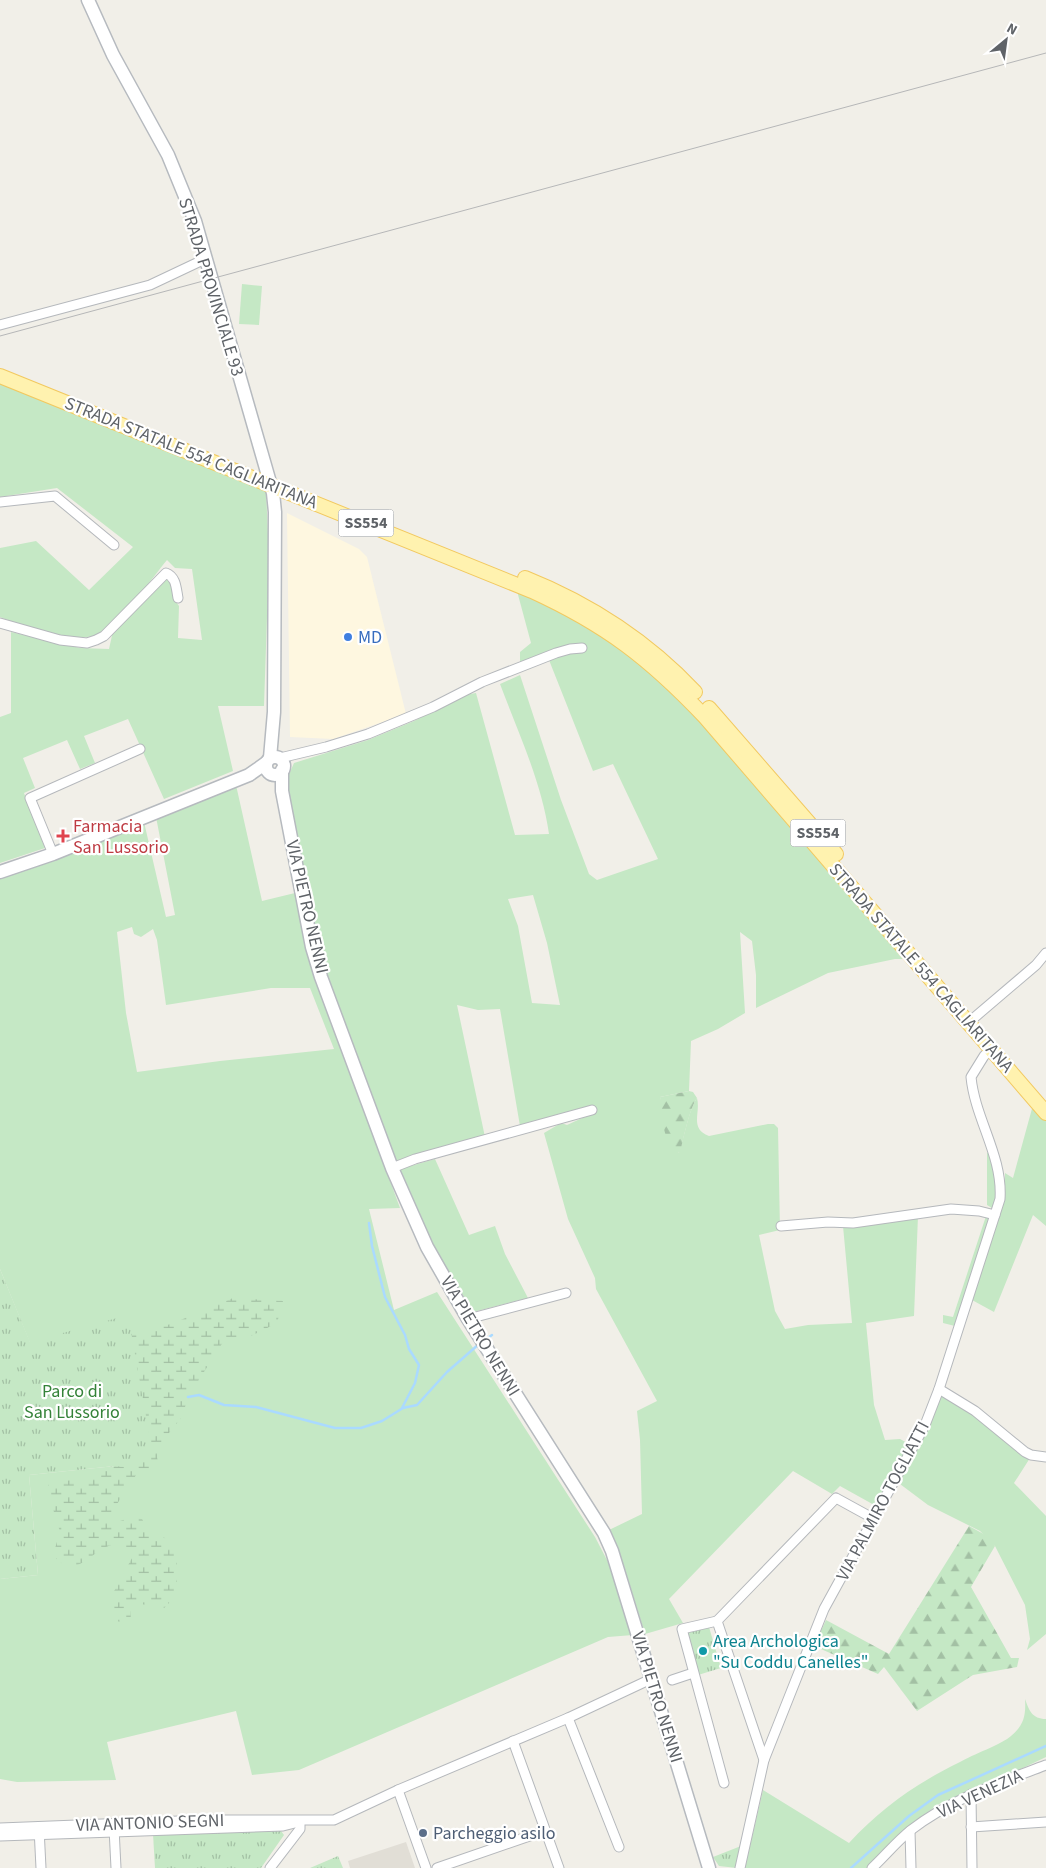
<svg xmlns="http://www.w3.org/2000/svg" width="1046" height="1868" font-family="'Source Sans 3',sans-serif">
<style>
.commercial{fill:#fef7e0}
.education{fill:#e1ded6}
.grass{fill:#c5e8c5;fill-rule:evenodd}
.forest{fill:url(#forest-firs)}
.wetland{fill:url(#wetland-marsh)}
.park{fill:url(#park-tufts)}
.lines{fill:none;stroke-linecap:round;stroke-linejoin:round}
.stream{stroke:#aadaff;stroke-width:2.5}
.street-casing{stroke:#b5b8bc;stroke-width:11}
.secondary-casing{stroke:#b6babf;stroke-width:15}
.primary-casing{stroke:#f2c960;stroke-width:16}
.street{stroke:#fff;stroke-width:9}
.secondary{stroke:#fff;stroke-width:12}
.primary{stroke:#fff2af;stroke-width:14}
.tram{stroke:#b6b7b8;stroke-width:1}
.shop-dot{fill:#3f7fe0;stroke:#fff;stroke-width:2}
.health-dot{fill:#e0444e;stroke:#fff;stroke-width:2}
.culture-dot{fill:#0f9aa8;stroke:#fff;stroke-width:2}
.service-dot{fill:#5c6f8a;stroke:#fff;stroke-width:2}
.labels{text-anchor:middle;dominant-baseline:central;stroke-width:4.5;stroke-linejoin:round;paint-order:stroke}
.shield{fill:#fff;stroke:#8f9295;stroke-width:1}
.shield-label{font-size:16px;font-weight:bold;fill:#5f6368}
.street-label{font-size:18px;fill:#5f6368;stroke:#fff}
.shop-label{font-size:18px;fill:#366cbe;stroke:#fff;text-anchor:start}
.health-label{font-size:18px;fill:#be3a42;stroke:#fff;text-anchor:start}
.park-label{font-size:18px;fill:#348238;stroke:#fff}
.culture-label{font-size:18px;fill:#0d838f;stroke:#fff;text-anchor:start}
.service-label{font-size:18px;fill:#4e5e75;stroke:#fff;text-anchor:start}
</style>
<defs>
<pattern id="forest-firs" width="22" height="20" patternUnits="userSpaceOnUse" patternTransform="scale(1.25)"><rect width="22" height="20" fill="#c5e8c5"/><path d="M5 1l3.5 6h-7zM16 11l3.5 6h-7z" fill="#a3c0a4"/></pattern>
<pattern id="wetland-marsh" width="20" height="14" patternUnits="userSpaceOnUse" patternTransform="scale(1.25)"><rect width="20" height="14" fill="#c5e8c5"/><path d="M1 5h8M5 5V1M11 12h8M15 12V8" fill="none" stroke="#a3c0a4"/></pattern>
<pattern id="park-tufts" width="24" height="20" patternUnits="userSpaceOnUse" patternTransform="scale(1.25)"><rect width="24" height="20" fill="#c5e8c5"/><path d="M3 7l-1-3M5 7V3M7 7l1-3M15 17l-1-3M17 17v-4M19 17l1-3" fill="none" stroke="#a3c0a4"/></pattern>
</defs>
<rect width="100%" height="100%" fill="#f1efe8"/>
<!-- commercial -->
<polygon class="commercial" points="287,513 359,549 367,557 406,714 333,739 290,737"/>
<!-- education -->
<polygon class="education" points="406,1842 415,1868 350,1868 348,1861"/>
<!-- grass -->
<g class="grass">
<polygon points="242,284 262,286 259,325 239,324"/>
<path d="M0,379l266,111 3,67 -5,149h-46l15,65 -69,28 -36,-80 -44,17 11,27 -15,6 -13,-29 -44,18 12,30 -11,5 21,55 -45,15v-146l11,-4v-81l69,16 29,1 4,-18 50,-51 5,-1c7,7 4,19 11,27l-1,32 24,2 -10,-71 -17,-1 -8,-8c-13,16 -49,64 -63,72 -27,15 -77,-5 -104,-15v-69l36,-7 53,49 44,-43 -76,-59 -57,9z"/>
<path d="M517,591l71,32 86,67 229,265 1,4h-9l-67,14 -72,35v-33l-4,-34 -12,-9 5,81 -27,16 -27,12 -2,50 -29,6 19,56c5,-15 10,-44 18,-55 4,15 -8,30 12,38l59,-12h6l4,4 2,102 -21,5 16,76 10,18 23,-4 44,-2 -9,-97 75,-10 -4,100 -48,7 8,82 11,35 15,-1 11,6 -35,61 -36,-20 -8,8 -39,-23 -124,128 14,24 -38,11 -22,-71 -14,-33 33,-16 -2,-74 -3,-29 20,-10 -61,-112 -1,-11 -27,-59 -24,-86 17,-10 6,2 26,-12 -73,13 -20,-117 -22,1 -21,-5 28,132 -88,25 -55,-138 -22,-68 -15,-67 -19,-108 8,-18 74,-23 46,-19 50,-26 12,-2 39,142 34,-1c-7,-51 -31,-102 -49,-150l20,-9 41,125 28,74 8,6 61,-21 -45,-95 -20,7 -44,-111 15,-6 19,-2 4,-6 -11,-2 -56,18v-10l11,-9zM533,895l14,48 13,62 -28,-2 -14,-77 -10,-27z"/>
<path d="M236,785l26,116 33,-8 24,94 81,221 -31,1 25,101 43,-18 158,245 13,25 25,73 -25,2 -309,133 -47,5 -16,-64 -129,31 9,38 -99,2 -17,-3v-200l38,-4 -9,-100 86,-9 -85,-123 -30,-74v-391l144,-56 22,95 9,-2 -19,-98zM132,927l2,7 7,3 12,-8 4,11 9,65 105,-17h39l24,61 -114,12 -83,11 -11,-59 -9,-81z"/>
<polygon points="1033,1105 1046,1121 1046,1226 1033,1215 994,1312 972,1300 1005,1197 1005,1173 1013,1178"/>
<path d="M987,1152c11,16 17,39 5,56l-5,-3z"/>
<polygon points="435,1159 469,1235 495,1226 505,1254 528,1298 473,1312 435,1248 400,1169"/>
<polygon points="986,1216 990,1221 955,1326 943,1323 943,1315 953,1317"/>
<polygon points="941,1394 965,1407 1030,1458 1014,1483 1046,1516 1046,1634 1027,1650 1030,1639 1025,1605 995,1546 980,1531 928,1505 900,1484 899,1479"/>
<path d="M1025,1699c4,11 7,20 21,20v38l-65,31 -42,16 -22,16 -47,48h-125l18,-78 86,53c32,-35 68,-60 111,-81 12,-7 42,-18 51,-26 13,-11 15,-21 14,-37z"/>
</g>
<!-- forest -->
<g class="forest">
<path d="M689,1091l4,1 4,6c-7,9 -14,42 -17,55 -20,-11 -16,-36 -20,-56z"/>
<polygon points="969,1526 989,1537 995,1546 971,1587 1011,1658 1019,1658 1017,1667 973,1675 917,1711 884,1667 878,1674 814,1646 826,1620 889,1654"/>
</g>
<!-- wetland -->
<path class="wetland" d="M233,1298l50,3 -6,22 -28,14 -24,2 -37,58 -6,20 -18,22 -7,18 2,10 -12,9 -7,-7 -27,41 -6,15 26,-8 9,2c9,17 12,10 24,20 16,13 15,57 -2,69l-29,-5 -5,3 1,14 -7,3 -7,-2 -5,-26 21,-39 -9,-11c-4,0 -9,-1 -12,0 -22,5 -36,38 -59,10l7,-23 -13,-43 2,-5 5,-2 38,-4 23,-12 14,1 21,-15 1,-7 -20,-111 40,-10z"/>
<!-- park -->
<g class="park">
<polygon points="0,1269 30,1342 128,1315 151,1445 150,1452 129,1467 115,1466 29,1475 38,1575 0,1579"/>
<polygon points="709,1627 721,1668 698,1675 686,1633"/>
<polygon points="281,1831 284,1835 261,1868 155,1868 153,1834"/>
<polygon points="741,1846 737,1868 719,1866 713,1857"/>
<polygon points="338,1856 343,1868 310,1868"/>
</g>
<g class="lines">
<!-- stream -->
<g class="stream">
<polyline points="369,1223 372,1246 385,1297 405,1335 409,1349 419,1365 415,1383 402,1408"/>
<polyline points="485,1340 492,1335"/>
<polyline points="188,1397 199,1395 224,1405 256,1407 335,1428 361,1428 382,1421 403,1408 417,1405 447,1372 479,1344"/>
<polyline points="851,1868 909,1816 938,1795 1046,1746"/>
</g>
<defs>
<g id="street">
<polyline points="0,325 150,285 205,259"/>
<polyline points="0,502 55,496 114,545"/>
<path d="M0,623l60,17 27,3 9,-3 8,-4 62,-63c10,4 10,14 12,25"/>
<polyline points="280,758 326,747 368,734 433,707 482,682 556,653 570,649 582,648"/>
<polyline points="53,854 30,798 140,749"/>
<polyline points="975,1017 1036,965 1046,953"/>
<polyline points="392,1168 415,1159 592,1110"/>
<polyline points="781,1226 828,1222 853,1223 951,1209 979,1211 995,1215"/>
<polyline points="468,1319 566,1293"/>
<polyline points="939,1389 975,1411 1025,1452 1031,1455 1046,1457"/>
<polyline points="717,1621 682,1629 724,1783"/>
<polyline points="672,1680 693,1673"/>
<polyline points="568,1718 619,1847"/>
<polyline points="513,1741 559,1868"/>
<polyline points="764,1760 717,1621 836,1498 867,1515"/>
<polyline points="398,1790 426,1868"/>
<polyline points="971,1794 972,1868"/>
<polyline points="971,1827 1046,1822"/>
<polyline points="0,1828 204,1820 334,1820 398,1790 568,1718 651,1679"/>
<polyline points="39,1828 41,1868"/>
<polyline points="114,1828 116,1868"/>
<polyline points="910,1831 911,1868"/>
<polyline points="0,1836 283,1826 295,1823"/>
<polyline points="270,1868 300,1829 300,1821"/>
<polyline points="437,1868 544,1831"/>
<path d="M740,1868l24,-108 60,-151 101,-184 14,-36 61,-190c3,-43 -25,-80 -29,-122l13,-21 7,-7"/>
<path d="M872,1868c13,-12 25,-27 39,-38 40,-31 88,-47 135,-65"/>
</g>
<g id="secondary">
<polyline points="88,0 113,55 168,155 195,221 273,493 275,512 274,712 270,758"/>
<circle cx="275" cy="766" r="9"/>
<polyline points="282,770 282,791 312,947 321,977 392,1168 427,1247 468,1319 604,1533 612,1551 709,1868"/>
<polyline points="0,872 53,854 249,775 266,763"/>
</g>
<g id="primary">
<path d="M0,376l532,215c74,34 117,67 173,126l341,396"/>
<path d="M525,578c65,26 122,63 170,114"/>
<polyline points="709,708 836,854"/>
</g>
</defs>
<!-- street casing -->
<use href="#street" class="street-casing"/>
<!-- secondary casing -->
<use href="#secondary" class="secondary-casing"/>
<!-- primary casing -->
<use href="#primary" class="primary-casing"/>
<!-- street -->
<use href="#street" class="street"/>
<!-- secondary -->
<use href="#secondary" class="secondary"/>
<!-- primary -->
<use href="#primary" class="primary"/>
<!-- tram -->
<polyline class="tram" points="0,336 1046,53"/>
</g>
<!-- markers -->
<circle class="shop-dot" cx="348" cy="637" r="5"/>
<path class="health-dot" d="M60.5 828.5h5v5h5v5h-5v5h-5v-5h-5v-5h5z"/>
<circle class="culture-dot" cx="703" cy="1651" r="5"/>
<circle class="service-dot" cx="423" cy="1833" r="5"/>
<g class="labels">
<!-- shield labels -->
<g class="shield">
<rect x="338.5" y="509.5" width="55" height="27" rx="4"/>
<rect x="790.5" y="819.5" width="55" height="27" rx="4"/>
</g>
<g class="shield-label">
<text x="366" y="523">SS554</text>
<text x="818" y="833">SS554</text>
</g>
<!-- street labels -->
<g class="street-label">
<text transform="translate(211 287) rotate(73)">STRADA PROVINCIALE 93</text>
<text transform="translate(191 453) rotate(22)">STRADA STATALE 554 CAGLIARITANA</text>
<text transform="translate(307 907) rotate(77)">VIA PIETRO NENNI</text>
<text transform="translate(921 968) rotate(49)">STRADA STATALE 554 CAGLIARITANA</text>
<text transform="translate(480 1336) rotate(59)">VIA PIETRO NENNI</text>
<text transform="translate(883 1501) rotate(-62)">VIA PALMIRO TOGLIATTI</text>
<text transform="translate(657 1697) rotate(73)">VIA PIETRO NENNI</text>
<text transform="translate(980 1794) rotate(-25)">VIA VENEZIA</text>
<text transform="translate(150 1823) rotate(-2)">VIA ANTONIO SEGNI</text>
</g>
<!-- shop labels -->
<g class="shop-label">
<text x="358" y="637">MD</text>
</g>
<!-- health labels -->
<g class="health-label">
<text x="73" y="826">Farmacia<tspan x="73" dy="21">San Lussorio</tspan></text>
</g>
<!-- park labels -->
<g class="park-label">
<text x="72" y="1391">Parco di<tspan x="72" dy="21">San Lussorio</tspan></text>
</g>
<!-- culture labels -->
<g class="culture-label">
<text x="713" y="1641">Area Archologica<tspan x="713" dy="21">"Su Coddu Canelles"</tspan></text>
</g>
<!-- service labels -->
<g class="service-label">
<text x="433" y="1833">Parcheggio asilo</text>
</g>
</g>
<!-- north arrow -->
<g transform="translate(1006 40) rotate(29)" stroke="#ffffff" stroke-width="4" paint-order="stroke">
<path d="M0-4L9 19L0 12L-9 19Z" fill="#5f6368"/>
<text y="-8" font-size="14" font-weight="bold" text-anchor="middle" fill="#5f6368">N</text>
</g>
</svg>
